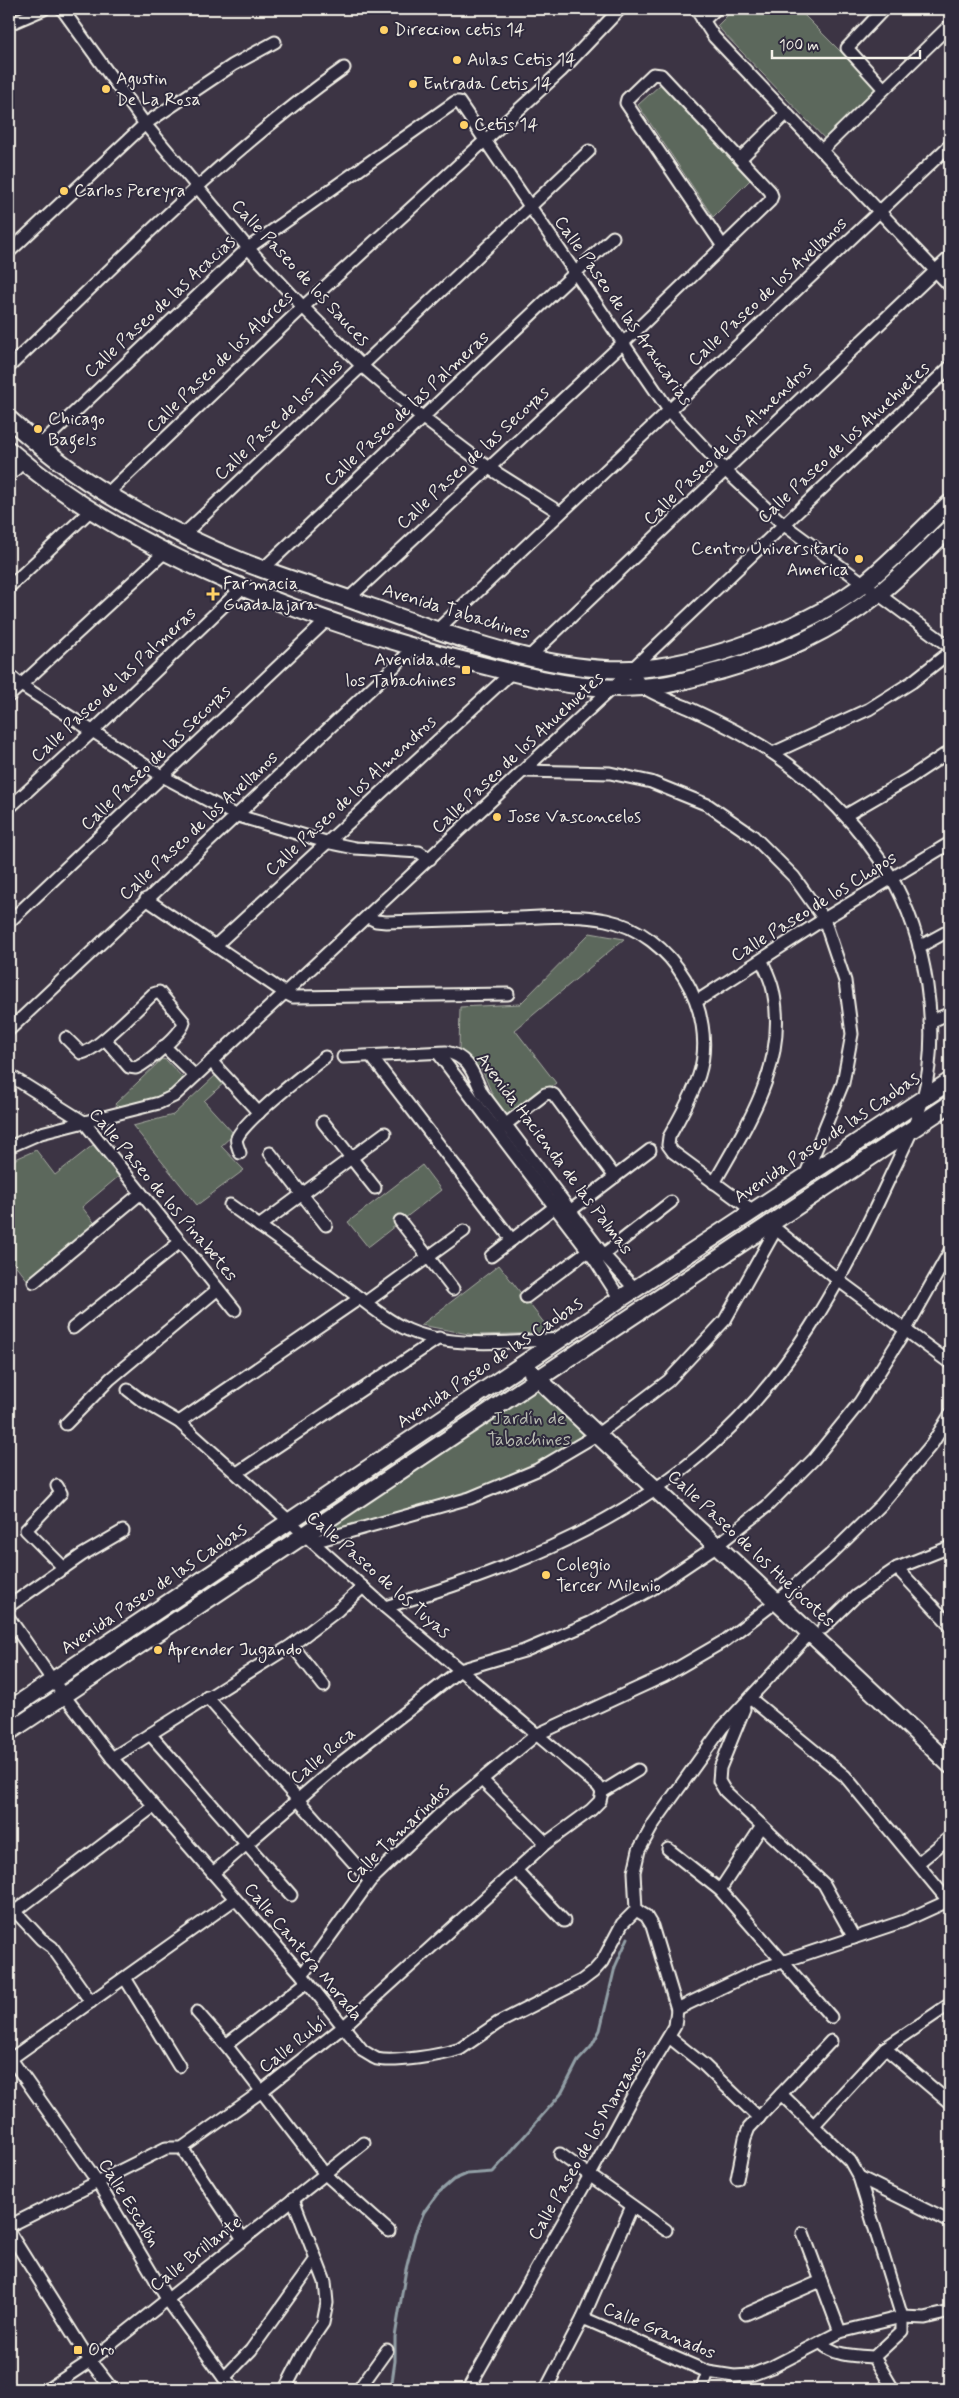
<svg xmlns="http://www.w3.org/2000/svg" width="959" height="2398" font-family="Mynerve,sans-serif">
<style>
.green{fill:#5b675c;stroke:#a8aca2}
.lines{fill:none;stroke-linecap:round;stroke-linejoin:round}
.stream{stroke:#929fa6;stroke-width:3}
.street-casing{stroke:#f4f1e8;stroke-width:15}
.secondary-casing{stroke:#f4f1e8;stroke-width:20}
.street{stroke:#2f2a3d;stroke-width:11}
.secondary{stroke:#2f2a3d;stroke-width:16}
.poi-dot{fill:#ffd166;stroke:#2f2a3d;stroke-width:2}
.labels{text-anchor:middle;dominant-baseline:central;stroke-width:4;stroke-linejoin:round;paint-order:stroke}
.poi-label{font-size:18px;fill:#f4f1e8;stroke:#2f2a3d;text-anchor:start}
.street-label{font-size:18px;fill:#f4f1e8;stroke:#2f2a3d}
.park-label{font-size:18px;fill:#b7bab0;stroke:#2f2a3d}
</style>
<rect width="100%" height="100%" fill="#3c3444"/>
<filter id="ink" filterUnits="userSpaceOnUse"><feTurbulence type="fractalNoise" baseFrequency=".02" numOctaves="2"/><feDisplacementMap in="SourceGraphic" scale="10" xChannelSelector="R" yChannelSelector="G"/><feConvolveMatrix kernelMatrix="1 2 1 2 8 2 1 2 1" color-interpolation-filters="sRGB"/></filter>
<g filter="url(#ink)">
<!-- green -->
<g class="green">
<polygon points="734,9 798,9 879,90 827,141 717,26"/>
<polygon points="661,84 751,179 713,217 638,105"/>
<polygon points="590,933 624,939 515,1030 556,1083 508,1120 496,1103 482,1070 459,1052 460,1007 520,1004"/>
<polygon points="162,1059 166,1060 184,1079 173,1094 120,1110 115,1104"/>
<polygon points="217,1074 225,1082 204,1101 234,1134 221,1146 244,1170 197,1205 133,1126 173,1115"/>
<polygon points="93,1145 119,1176 82,1207 97,1226 29,1282 9,1257 9,1162 36,1150 55,1175"/>
<polygon points="422,1165 441,1190 368,1247 348,1222"/>
<polygon points="499,1265 552,1333 474,1335 421,1325"/>
<polygon points="534,1388 585,1434 535,1464 469,1494 323,1536 317,1531"/>
</g>
<g class="lines">
<!-- stream -->
<polyline class="stream" points="391,2389 395,2361 395,2337 406,2269 415,2233 424,2212 437,2194 453,2180 467,2174 493,2172 561,2094 578,2061 591,2047 600,2030 615,1967 628,1938"/>
<defs>
<g id="street">
<polyline points="62,9 145,124 248,248 303,307 363,367 423,418 489,468 559,512"/>
<polyline points="696,9 714,37 950,286"/>
<polyline points="884,9 847,48 884,89"/>
<polyline points="703,21 716,9"/>
<polyline points="9,24 44,9"/>
<polyline points="822,150 950,25"/>
<polyline points="740,159 787,113"/>
<polyline points="9,252 145,124 233,65 275,42"/>
<path d="M9,367c108,-103 213,-213 335,-299"/>
<polyline points="40,445 248,248 455,102 459,102 668,409 726,471 783,524 950,647"/>
<polyline points="9,476 23,462"/>
<polyline points="107,494 303,307 561,71 620,9"/>
<polyline points="183,535 589,151"/>
<polyline points="263,569 613,237"/>
<polyline points="9,587 91,510"/>
<polyline points="348,599 622,344 770,201 772,196 770,191 661,75 653,74 627,99 626,103 722,245"/>
<polyline points="437,630 950,145"/>
<polyline points="530,656 950,257"/>
<polyline points="9,675 21,685 162,776 235,815 326,842 355,848 419,852 430,859"/>
<polyline points="9,696 166,551"/>
<polyline points="773,753 869,709 912,682 950,652"/>
<polyline points="524,771 610,773 651,782 708,805 753,836 794,877 824,919 845,981 852,1034 843,1083 805,1176"/>
<polyline points="9,808 93,731 243,587"/>
<polyline points="846,815 908,779 950,751"/>
<polyline points="146,899 285,993 293,997 508,994"/>
<path d="M368,917l8,4 10,1c44,-1 88,-3 133,-4 29,-1 59,-4 87,2 66,13 113,91 93,155 -7,22 -19,42 -30,62l-1,8 5,7 80,59"/>
<polyline points="9,922 327,620"/>
<polyline points="215,946 511,673"/>
<polyline points="919,947 950,930"/>
<polyline points="697,1001 824,919 950,843"/>
<polyline points="930,1022 950,1013"/>
<polyline points="9,1030 414,648"/>
<path d="M66,1038l15,15c14,0 60,-48 72,-59l6,-2 25,30c-2,12 -37,41 -48,46l-7,-1 -24,-28"/>
<polyline points="164,1046 195,1076"/>
<polyline points="438,1053 595,1260 620,1299"/>
<polyline points="371,1056 512,1240"/>
<path d="M343,1057l103,-5c24,5 27,22 36,41l121,161 32,35"/>
<polyline points="211,1061 259,1113"/>
<polyline points="9,1075 84,1122 235,1310"/>
<polyline points="323,1122 375,1188"/>
<polyline points="501,1128 545,1094 550,1093 554,1095 615,1177"/>
<polyline points="9,1147 41,1133 159,1103 174,1096 612,688 950,367"/>
<path d="M240,1153c-1,-4 -5,-11 -3,-15 7,-18 70,-66 88,-81"/>
<polyline points="270,1153 326,1225"/>
<path d="M714,1183c34,-60 75,-121 59,-193 -2,-10 -7,-20 -11,-29"/>
<path d="M230,1205c38,27 77,55 115,82 20,15 41,33 63,43 44,19 105,12 152,9"/>
<polyline points="566,1214 650,1150"/>
<polyline points="400,1221 453,1289"/>
<polyline points="771,1225 838,1280 950,1363"/>
<polyline points="259,1226 385,1133"/>
<polyline points="491,1256 561,1202"/>
<polyline points="599,1258 671,1202"/>
<polyline points="34,1282 141,1193"/>
<polyline points="526,1297 593,1247"/>
<polyline points="366,1302 464,1231"/>
<polyline points="73,1328 180,1242"/>
<polyline points="128,1390 141,1400 179,1422 385,1607 598,1786 602,1792"/>
<polyline points="179,1422 360,1298"/>
<polyline points="66,1424 110,1379 218,1289"/>
<polyline points="237,1473 439,1338"/>
<polyline points="57,1486 61,1493 26,1530 64,1568"/>
<polyline points="313,1542 470,1498 537,1470 598,1434 668,1381 725,1320 776,1229"/>
<polyline points="897,1568 950,1625"/>
<polyline points="9,1606 82,1555 123,1531"/>
<path d="M385,1607c113,-33 224,-76 315,-152 88,-73 142,-174 189,-276 12,-26 27,-53 34,-81 18,-68 3,-162 -33,-223 -30,-48 -69,-89 -116,-121 -26,-18 -55,-32 -83,-45 -13,-6 -39,-14 -49,-23 -5,-4 -8,-12 -10,-17"/>
<path d="M9,1618l44,63 59,77 190,217 61,76c4,2 9,6 14,8 17,4 66,-4 83,-10l38,-26 83,-42 12,-9 9,-10 20,-38 14,-14"/>
<polyline points="823,1628 856,1596 897,1568 950,1547"/>
<polyline points="292,1645 324,1686"/>
<polyline points="207,1697 370,1881"/>
<polyline points="751,1699 845,1776 950,1903"/>
<polyline points="744,1709 720,1768 719,1781 725,1791 824,1884 854,1938"/>
<polyline points="150,1734 291,1895"/>
<polyline points="112,1758 292,1645 338,1610 363,1587"/>
<polyline points="482,1780 546,1843"/>
<polyline points="602,1792 638,1770"/>
<polyline points="668,1849 720,1890 831,2017"/>
<polyline points="918,1863 950,1837"/>
<polyline points="516,1870 564,1921"/>
<polyline points="213,1873 338,1765 460,1670 524,1651 590,1623 652,1589 716,1546 767,1506 814,1459 860,1402 905,1331 950,1251"/>
<polyline points="720,1890 762,1826"/>
<polyline points="636,1910 634,1872 639,1850 654,1823 722,1728 811,1632"/>
<polyline points="15,1911 41,1939 52,1947 91,2002"/>
<polyline points="9,1916 154,1806"/>
<polyline points="302,1975 370,1881 440,1814 536,1735 664,1676 726,1640 777,1601 830,1555 881,1505 932,1444 950,1415"/>
<polyline points="125,1978 179,2066"/>
<polyline points="677,2009 758,1970 904,1921 948,1901"/>
<polyline points="197,2012 226,2045 325,2174 389,2231"/>
<polyline points="669,2037 704,2065 759,2118"/>
<polyline points="226,2045 307,1982"/>
<polyline points="885,2048 950,2103"/>
<polyline points="11,2059 97,2181 167,2299 224,2378 235,2389"/>
<polyline points="9,2060 235,1899"/>
<path d="M781,2094l69,67 9,16 43,140v14l-28,26c-18,-1 -42,-1 -53,-15"/>
<polyline points="814,2125 885,2048 950,2004"/>
<polyline points="182,2148 243,2239"/>
<polyline points="560,2154 666,2230"/>
<polyline points="859,2177 950,2222"/>
<polyline points="737,2179 745,2138 749,2128 831,2041"/>
<polyline points="9,2226 166,2148 182,2148 262,2091 343,2027 516,1870 546,1843 591,1810 600,1801 602,1792"/>
<polyline points="9,2232 90,2361 112,2389"/>
<polyline points="803,2233 840,2332"/>
<polyline points="746,2314 821,2281"/>
<polyline points="583,2318 708,2372 734,2376 751,2375 772,2367 840,2332 902,2317 925,2318 950,2312"/>
<polyline points="874,2357 893,2389"/>
<polyline points="224,2378 251,2350 316,2259"/>
<polyline points="48,2389 90,2361 364,2143"/>
<polyline points="285,2389 306,2348 323,2323 327,2303 325,2282 293,2199"/>
<polyline points="359,2389 387,2350"/>
<polyline points="468,2389 590,2175 631,2099 675,2026 677,2009 652,1926 646,1916 636,1910"/>
<polyline points="546,2389 583,2318 632,2206"/>
<polyline points="702,2389 708,2372"/>
</g>
<g id="secondary">
<path d="M9,419c29,26 67,57 100,76 42,25 87,48 132,66 43,17 87,30 130,46 85,30 194,73 286,60 65,-10 157,-43 209,-85 29,-24 56,-53 84,-79"/>
<path d="M9,450c122,105 303,172 457,211 67,17 127,34 196,24 21,-3 41,-10 61,-15 57,-16 107,-38 154,-75 26,-20 49,-45 73,-67"/>
<path d="M532,1373c139,132 280,260 418,392"/>
<polyline points="9,1710 620,1299 950,1081"/>
<polyline points="9,1732 950,1104"/>
</g>
</defs>
<!-- street casing -->
<use href="#street" class="street-casing"/>
<!-- secondary casing -->
<use href="#secondary" class="secondary-casing"/>
<!-- street -->
<use href="#street" class="street"/>
<!-- secondary -->
<use href="#secondary" class="secondary"/>
</g>
</g>
<!-- markers -->
<g class="poi-dot">
<circle cx="384" cy="30" r="5"/>
<circle cx="457" cy="60" r="5"/>
<circle cx="413" cy="84" r="5"/>
<circle cx="106" cy="89" r="5"/>
<circle cx="464" cy="125" r="5"/>
<circle cx="64" cy="191" r="5"/>
<circle cx="38" cy="429" r="5"/>
<circle cx="859" cy="559" r="5"/>
<path d="M210.5 586.5h5v5h5v5h-5v5h-5v-5h-5v-5h5z"/>
<rect x="461" y="665" width="10" height="10" rx="2.5"/>
<circle cx="497" cy="817" r="5"/>
<circle cx="546" cy="1575" r="5"/>
<circle cx="158" cy="1650" r="5"/>
<rect x="73" y="2345" width="10" height="10" rx="2.5"/>
</g>
<g class="labels">
<!-- poi labels -->
<g class="poi-label">
<text x="394" y="30">Direccion cetis 14</text>
<text x="467" y="60">Aulas Cetis 14</text>
<text x="116" y="79">Agustin<tspan x="116" dy="21">De La Rosa</tspan></text>
<text x="423" y="84">Entrada Cetis 14</text>
<text x="474" y="125">Cetis 14</text>
<text x="74" y="191">Carlos Pereyra</text>
<text x="48" y="419">Chicago<tspan x="48" dy="21">Bagels</tspan></text>
<text x="849" y="549" text-anchor="end">Centro Universitario<tspan x="849" dy="21">America</tspan></text>
<text x="223" y="584">Farmacia<tspan x="223" dy="21">Guadalajara</tspan></text>
<text x="456" y="660" text-anchor="end">Avenida de<tspan x="456" dy="21">los Tabachines</tspan></text>
<text x="507" y="817">Jose Vasconcelos</text>
<text x="556" y="1565">Colegio<tspan x="556" dy="21">Tercer Milenio</tspan></text>
<text x="168" y="1650">Aprender Jugando</text>
<text x="88" y="2350">Oro</text>
</g>
<!-- street labels -->
<g class="street-label">
<text transform="translate(300 273) rotate(47)">Calle Paseo de los Sauces</text>
<text transform="translate(768 292) rotate(-43)">Calle Paseo de los Avellanos</text>
<text transform="translate(160 307) rotate(-43)">Calle Paseo de las Acacias</text>
<text transform="translate(623 311) rotate(55)">Calle Paseo de las Araucarias</text>
<text transform="translate(220 362) rotate(-44)">Calle Paseo de los Alerces</text>
<text transform="translate(407 409) rotate(-43)">Calle Paseo de las Palmeras</text>
<text transform="translate(279 420) rotate(-43)">Calle Pase de los Tilos</text>
<text transform="translate(844 443) rotate(-43)">Calle Paseo de los Ahuehuetes</text>
<text transform="translate(728 444) rotate(-44)">Calle Paseo de los Almendros</text>
<text transform="translate(473 458) rotate(-43)">Calle Paseo de las Secoyas</text>
<text transform="translate(456 612) rotate(17)">Avenida Tabachines</text>
<text transform="translate(114 685) rotate(-43)">Calle Paseo de las Palmeras</text>
<text transform="translate(518 753) rotate(-43)">Calle Paseo de los Ahuehuetes</text>
<text transform="translate(156 758) rotate(-44)">Calle Paseo de las Secoyas</text>
<text transform="translate(351 796) rotate(-43)">Calle Paseo de los Almendros</text>
<text transform="translate(199 826) rotate(-43)">Calle Paseo de los Avellanos</text>
<text transform="translate(814 907) rotate(-32)">Calle Paseo de los Chopos</text>
<text transform="translate(827 1138) rotate(-34)">Avenida Paseo de las Caobas</text>
<text transform="translate(554 1154) rotate(53)">Avenida Hacienda de las Palmas</text>
<text transform="translate(163 1195) rotate(50)">Calle Paseo de los Pinabetes</text>
<text transform="translate(490 1363) rotate(-34)">Avenida Paseo de las Caobas</text>
<text transform="translate(751 1549) rotate(43)">Calle Paseo de los Huejocotes</text>
<text transform="translate(378 1575) rotate(41)">Calle Paseo de los Tuyas</text>
<text transform="translate(154 1589) rotate(-34)">Avenida Paseo de las Caobas</text>
<text transform="translate(323 1756) rotate(-40)">Calle Roca</text>
<text transform="translate(398 1834) rotate(-44)">Calle Tamarindos</text>
<text transform="translate(303 1952) rotate(50)">Calle Cantera Morada</text>
<text transform="translate(293 2045) rotate(-38)">Calle Rubí</text>
<text transform="translate(588 2144) rotate(-60)">Calle Paseo de los Manzanos</text>
<text transform="translate(129 2203) rotate(58)">Calle Escalón</text>
<text transform="translate(196 2254) rotate(-38)">Calle Brillante</text>
<text transform="translate(659 2331) rotate(23)">Calle Granados</text>
</g>
<!-- park labels -->
<g class="park-label">
<text x="529" y="1419">Jardín de<tspan x="529" dy="21">Tabachines</tspan></text>
</g>
</g>
<!-- margin -->
<rect width="959" height="2398" fill="none" stroke="#2f2a3d" stroke-width="30"/>
<rect x="15" y="15" width="929" height="2368" fill="none" stroke="#f4f1e8" stroke-width="2" filter="url(#ink)"/>
<!-- scale -->
<path d="M772 50v8h148v-8" fill="none" stroke="#f4f1e8" stroke-width="2.5"/>
<text x="779" y="50" font-size="15" fill="#f4f1e8" stroke="#2f2a3d" stroke-width="4" paint-order="stroke">100 m</text>
</svg>
